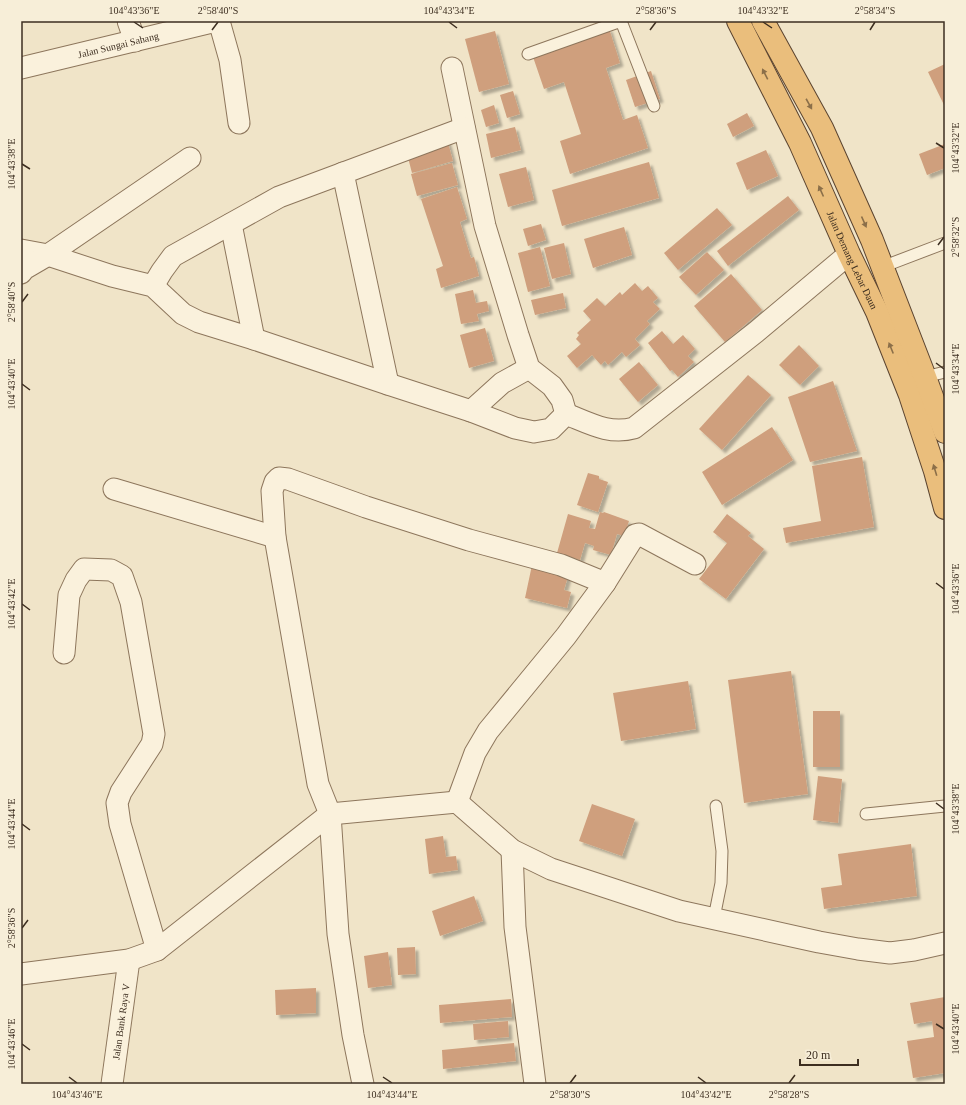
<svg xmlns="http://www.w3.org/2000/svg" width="966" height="1105" font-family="Georgia,serif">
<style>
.building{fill:#cf9f7d;filter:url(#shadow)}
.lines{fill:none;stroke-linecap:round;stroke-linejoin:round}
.service-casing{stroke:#8d765c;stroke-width:13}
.minor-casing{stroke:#8d765c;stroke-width:23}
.trunk-casing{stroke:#5b4430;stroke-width:24}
.service{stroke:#faf1dc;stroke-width:11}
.minor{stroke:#faf1dc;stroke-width:21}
.trunk{stroke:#eabe7c;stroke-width:22}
.oneway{fill:#8b6f49}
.ticks{fill:none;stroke:#3d2e20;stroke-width:1.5}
.labels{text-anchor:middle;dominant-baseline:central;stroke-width:3;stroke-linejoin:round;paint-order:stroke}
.street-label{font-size:10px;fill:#3d2e20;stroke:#f7eed8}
.neatline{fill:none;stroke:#3d2e20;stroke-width:1.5}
.ticks-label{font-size:10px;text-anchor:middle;fill:#3d2e20}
</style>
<defs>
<filter id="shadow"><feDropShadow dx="3.5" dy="3.5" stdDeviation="1" flood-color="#0004"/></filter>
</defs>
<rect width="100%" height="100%" fill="#f0e4c8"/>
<!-- building -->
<g class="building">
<polygon points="609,28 620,63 606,68 623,120 637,115 648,148 570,174 560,141 581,134 564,82 544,89 532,54"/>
<polygon points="495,31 509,84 479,92 465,39"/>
<polygon points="945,64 945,107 928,72"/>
<polygon points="651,71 660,99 635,107 626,80"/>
<polygon points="513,91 520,114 507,118 500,95"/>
<polygon points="494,105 499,123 486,127 481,110"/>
<polygon points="747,113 754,126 733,137 727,124"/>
<polygon points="515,127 521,150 491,158 486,134"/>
<polygon points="447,139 453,161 412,173 406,150"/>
<polygon points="945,144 945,168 927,175 919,154"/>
<polygon points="766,150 778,176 747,190 736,163"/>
<polygon points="649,162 659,198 562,226 552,190"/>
<polygon points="452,163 458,185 417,196 411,174"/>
<polygon points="526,167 534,200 508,207 499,174"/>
<polygon points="457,187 467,219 460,222 471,258 474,257 479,276 441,288 436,269 443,266 421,199"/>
<polygon points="788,196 799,210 728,266 717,251"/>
<polygon points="717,208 732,225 678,270 664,253"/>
<polygon points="541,224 546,240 528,246 523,229"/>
<polygon points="624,227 632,255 593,268 584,239"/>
<polygon points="564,243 571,274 552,279 544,248"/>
<polygon points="540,247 550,286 528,292 518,253"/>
<polygon points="707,252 724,270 696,295 679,277"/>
<polygon points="731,274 762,310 725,342 694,306"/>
<polygon points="635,283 642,291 648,286 658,298 653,302 660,309 647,321 650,324 635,339 640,345 626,357 622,352 608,365 605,361 601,365 592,355 577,368 567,356 581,344 576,339 579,335 577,333 591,320 583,311 597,298 605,306 620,292 622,295"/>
<polygon points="473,290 476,303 487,301 489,311 477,314 479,321 461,324 455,294"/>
<polygon points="563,293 566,308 535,315 531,300"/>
<polygon points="485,328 494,361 469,368 460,335"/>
<polygon points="662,331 673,344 683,335 695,349 688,356 694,362 678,377 672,370 670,371 648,343"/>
<polygon points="799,345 819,366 800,385 779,365"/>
<polygon points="639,362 658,385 638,402 619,379"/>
<polygon points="748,375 771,395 722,450 699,429"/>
<polygon points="833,381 857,451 810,462 788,397"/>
<polygon points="772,427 793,460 722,505 702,472"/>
<polygon points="862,457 874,527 786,543 783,528 821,521 812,466"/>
<polygon points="588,473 599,476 599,479 608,482 598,512 577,505"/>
<polygon points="600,512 603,513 604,512 629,521 624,536 617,534 611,555 593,550 594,546 585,543 580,560 557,553 568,514 591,521 589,528 595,529"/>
<polygon points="727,514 751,533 748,536 764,549 726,599 699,579 727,543 713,532"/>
<polygon points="532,565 569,573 564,590 571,592 567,608 525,598"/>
<polygon points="791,671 808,794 744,803 728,680"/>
<polygon points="688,681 696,729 621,741 613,693"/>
<rect x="813" y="711" width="27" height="56"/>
<polygon points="818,776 842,779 838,823 813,820"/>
<polygon points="592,804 635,819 622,856 579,841"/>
<polygon points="443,836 446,857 456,856 458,870 429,874 425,839"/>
<polygon points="911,844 917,896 824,909 821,888 842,885 838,854"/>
<polygon points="474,896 483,921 440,936 432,911"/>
<polygon points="415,947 416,974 398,975 397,948"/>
<polygon points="388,952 392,985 368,988 364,956"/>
<polygon points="316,988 316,1013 276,1015 275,990"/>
<polygon points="945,997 945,1073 913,1078 907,1041 934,1037 932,1021 914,1024 910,1003"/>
<polygon points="511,999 512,1017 440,1023 439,1005"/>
<polygon points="508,1021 509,1037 474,1040 473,1024"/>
<polygon points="514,1043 516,1061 443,1069 442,1050"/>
</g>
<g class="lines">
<defs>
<g id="service">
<polyline points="528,54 621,21 654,106"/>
<polyline points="882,267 945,243"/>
<polyline points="925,377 945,372"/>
<polyline points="866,814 945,806"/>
<polyline points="714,918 721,883 722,851 716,806"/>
</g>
<g id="minor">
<polyline points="128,21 135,41"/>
<polyline points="219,21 230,60 239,123"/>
<path id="s1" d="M21,68l195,-47"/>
<polyline points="452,68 485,226 518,335 529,368 552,386 562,400 566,414"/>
<polyline points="343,173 388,384"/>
<polyline points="231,224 254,339"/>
<path d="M21,250l27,5 64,21 41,10 30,28 16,8 55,17 134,45 83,27 44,17 19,4 17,-3 15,-15c23,9 43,21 68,14l122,-96 93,-78"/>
<polyline points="21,273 24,269 48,255 190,158"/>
<polyline points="153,286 162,271 173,256 279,197 464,128"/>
<polyline points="471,411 502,383 529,368"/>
<polyline points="114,489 275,537"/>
<polyline points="64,653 69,595 76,580 84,569 111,570 122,576 131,602 154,734 152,744 121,792 117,803 120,824 157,950"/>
<polyline points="457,802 475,753 488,731 566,636 605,583 635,535 639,534 695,564"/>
<polyline points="512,850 515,927 535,1084"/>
<polyline points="21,974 129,960 157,950 330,814 457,802 512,850 551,869 679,911 819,942 858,949 890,953 914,950 945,943"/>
<path id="s2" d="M112,1084l17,-124"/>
<polyline points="363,1084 353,1035 338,934 330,814 318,784 275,537 272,491 275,482 279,478 288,479 366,507 469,540 561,565 605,583"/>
</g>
<g id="trunk">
<path id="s3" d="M738,21l62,122 49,111 28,58 33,83 25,76 10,37"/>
<polyline points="763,21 822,128 872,240 925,377 945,432"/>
</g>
</defs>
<!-- service casing -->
<use href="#service" class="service-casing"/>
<!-- minor casing -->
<use href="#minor" class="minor-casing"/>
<!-- trunk casing -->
<use href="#trunk" class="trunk-casing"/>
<!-- service -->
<use href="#service" class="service"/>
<!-- minor -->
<use href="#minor" class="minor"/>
<!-- trunk -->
<use href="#trunk" class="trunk"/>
</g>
<!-- one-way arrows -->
<defs><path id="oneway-solid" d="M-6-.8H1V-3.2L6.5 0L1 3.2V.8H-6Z"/></defs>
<g class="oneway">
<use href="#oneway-solid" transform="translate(765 74) rotate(-117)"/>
<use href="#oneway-solid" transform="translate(809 104) rotate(61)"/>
<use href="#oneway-solid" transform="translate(821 191) rotate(-114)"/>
<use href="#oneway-solid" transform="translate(864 222) rotate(66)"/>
<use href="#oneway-solid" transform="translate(891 348) rotate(-112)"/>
<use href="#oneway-solid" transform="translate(935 470) rotate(-107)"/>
</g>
<!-- ticks -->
<path class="ticks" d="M134,22l9,6M449,22l8,6M763,22l9,6M212,30l6,-8M650,30l6,-8M870,30l5,-8M936,143l8,5M22,164l8,5M938,245l6,-8M22,302l6,-8M936,363l8,6M22,384l8,6M936,583l8,6M22,604l8,6M936,803l8,6M22,824l8,6M22,928l6,-8M936,1024l8,5M22,1044l8,6M69,1077l8,6M383,1077l9,6M698,1077l8,6M570,1083l6,-8M789,1083l6,-8"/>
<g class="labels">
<!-- street labels -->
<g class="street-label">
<text stroke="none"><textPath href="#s1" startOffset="100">Jalan Sungai Sahang</textPath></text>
<text stroke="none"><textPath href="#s3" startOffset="265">Jalan Demang Lebar Daun</textPath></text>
<text stroke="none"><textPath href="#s2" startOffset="63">Jalan Bank Raya V</textPath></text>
</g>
</g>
<!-- border -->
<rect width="966" height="1105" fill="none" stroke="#f7eed8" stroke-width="44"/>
<!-- scale -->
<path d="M800 1059v6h58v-6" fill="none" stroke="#3d2e20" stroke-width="2"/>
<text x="806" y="1059" font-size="12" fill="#3d2e20" stroke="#f7eed8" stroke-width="3" paint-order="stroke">20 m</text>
<rect x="22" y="22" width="922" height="1061" class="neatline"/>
<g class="ticks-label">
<text x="134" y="14">104°43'36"E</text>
<text x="218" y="14">2°58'40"S</text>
<text x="449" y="14">104°43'34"E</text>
<text x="656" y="14">2°58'36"S</text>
<text x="763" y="14">104°43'32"E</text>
<text x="875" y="14">2°58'34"S</text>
<text transform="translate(955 148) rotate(-90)" y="4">104°43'32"E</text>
<text transform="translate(11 164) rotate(-90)" y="4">104°43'38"E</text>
<text transform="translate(955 237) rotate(-90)" y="4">2°58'32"S</text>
<text transform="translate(11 302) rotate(-90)" y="4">2°58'40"S</text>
<text transform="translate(955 369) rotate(-90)" y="4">104°43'34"E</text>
<text transform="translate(11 384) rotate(-90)" y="4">104°43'40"E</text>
<text transform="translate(955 589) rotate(-90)" y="4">104°43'36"E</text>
<text transform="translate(11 604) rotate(-90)" y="4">104°43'42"E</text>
<text transform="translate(955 809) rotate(-90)" y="4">104°43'38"E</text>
<text transform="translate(11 824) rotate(-90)" y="4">104°43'44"E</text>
<text transform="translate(11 928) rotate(-90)" y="4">2°58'36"S</text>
<text transform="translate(955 1029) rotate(-90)" y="4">104°43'40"E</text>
<text transform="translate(11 1044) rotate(-90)" y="4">104°43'46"E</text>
<text x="77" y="1098">104°43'46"E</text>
<text x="392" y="1098">104°43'44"E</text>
<text x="570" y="1098">2°58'30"S</text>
<text x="706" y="1098">104°43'42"E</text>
<text x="789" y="1098">2°58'28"S</text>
</g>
</svg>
